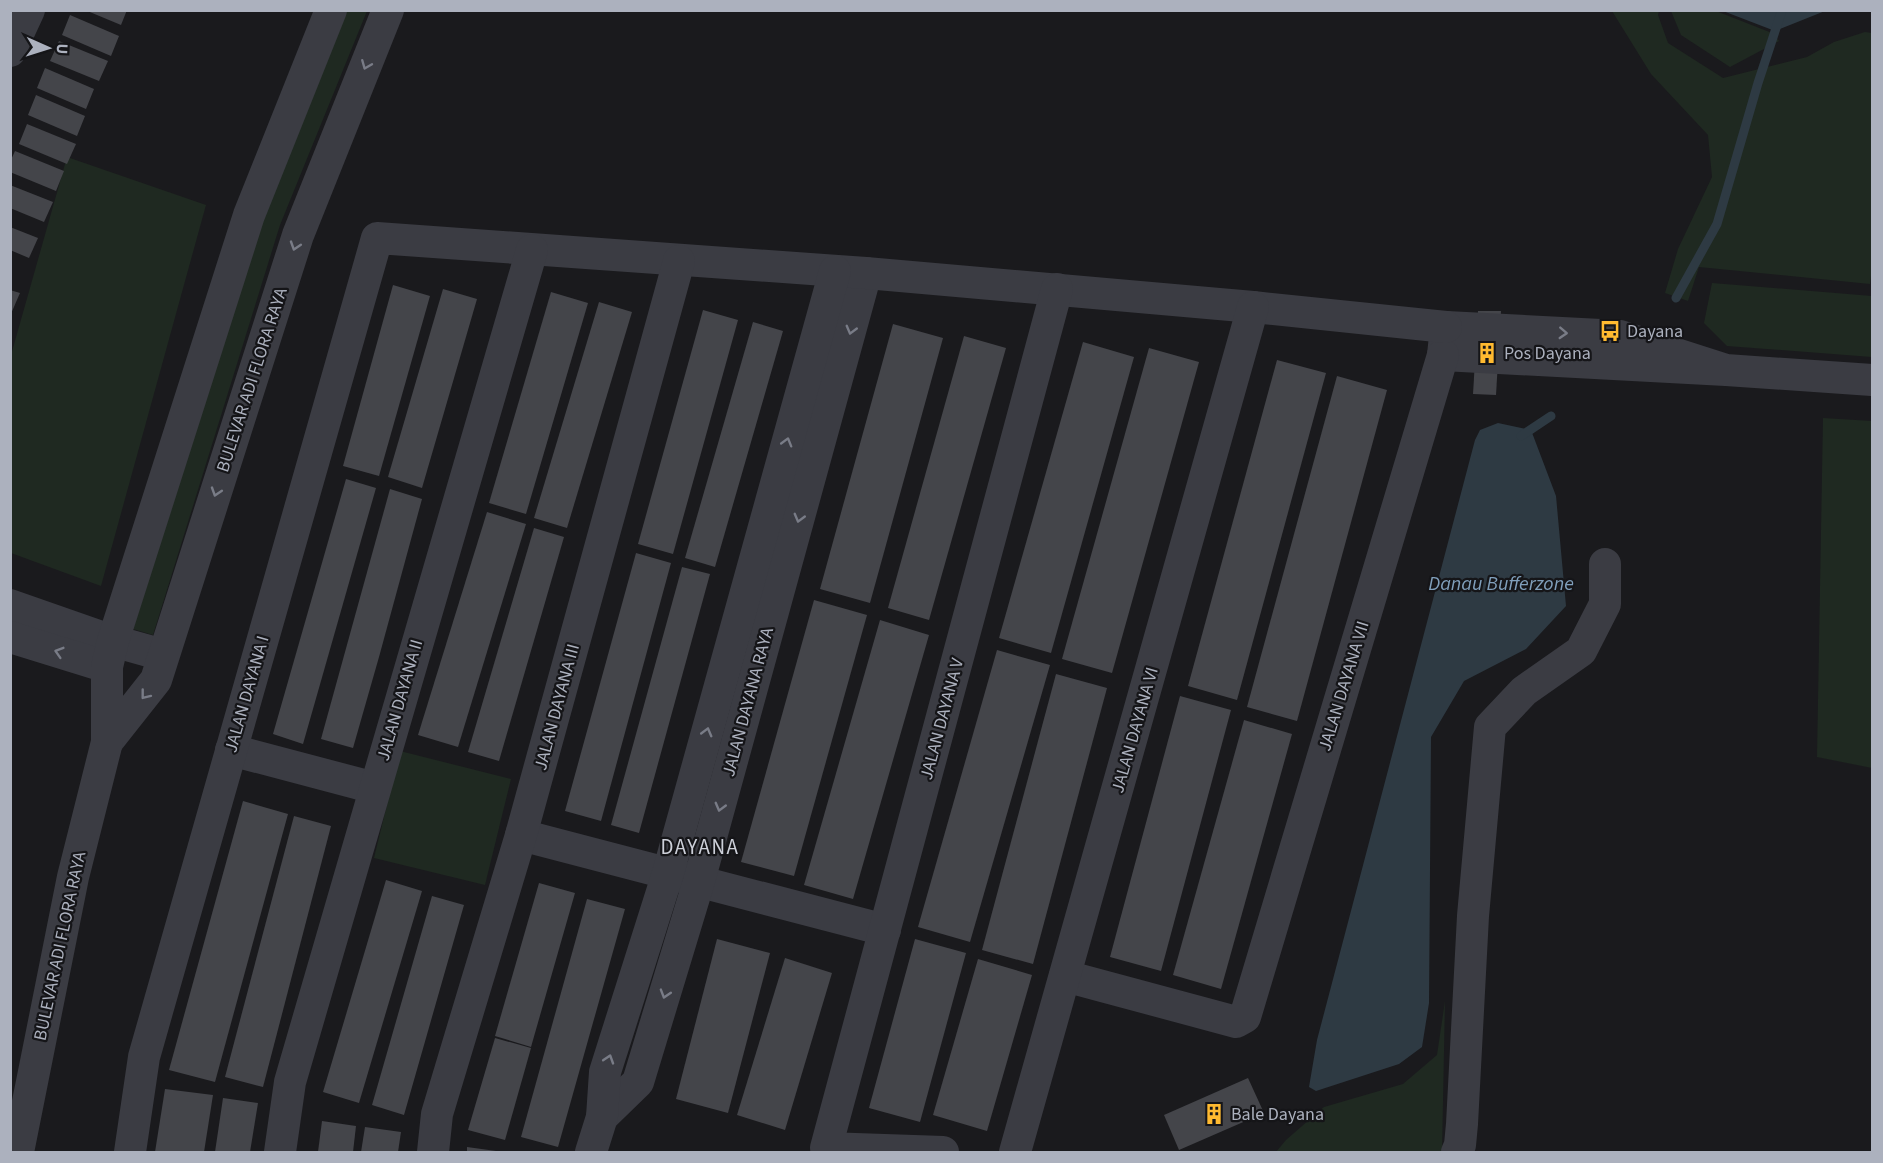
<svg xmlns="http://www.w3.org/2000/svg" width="1883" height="1163" font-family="'Source Sans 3',sans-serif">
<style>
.green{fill:#1f2921}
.water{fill:#2e3a43}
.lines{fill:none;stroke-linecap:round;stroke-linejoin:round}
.stream{stroke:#2e3a43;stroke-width:9}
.building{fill:#44454a}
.minor{stroke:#3b3c43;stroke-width:32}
.oneway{stroke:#797c87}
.labels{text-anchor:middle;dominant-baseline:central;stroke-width:4.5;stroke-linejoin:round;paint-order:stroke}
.poi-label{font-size:18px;fill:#acb1be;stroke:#151518;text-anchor:start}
.street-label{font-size:18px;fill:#acb1be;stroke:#151518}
.water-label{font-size:20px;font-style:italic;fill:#809fbb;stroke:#151518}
.quarter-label{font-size:21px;letter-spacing:1.5px;fill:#cdd0d9;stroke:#151518}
</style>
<rect width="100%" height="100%" fill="#1a1a1d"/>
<!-- green -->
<g class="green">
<polygon points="347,11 367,11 280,225 153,635 133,629 263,221"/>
<polygon points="1612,11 1659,11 1658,15 1668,43 1723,78 1807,57 1834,42 1865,32 1872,33 1872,269 1870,284 1699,267 1688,301 1665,293 1678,249 1712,177 1708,135 1651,74"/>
<polygon points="1671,11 1716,11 1772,33 1779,41 1730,67 1681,35"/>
<polygon points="67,157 206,205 101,586 11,553 11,355"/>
<polygon points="1712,283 1872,296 1872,357 1727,346 1704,323"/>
<polygon points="1823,418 1872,421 1872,768 1817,757"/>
<polygon points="400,751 511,779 485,885 374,858"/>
<polygon points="1445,1001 1442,1152 1276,1152 1286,1140 1324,1107 1403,1084 1437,1055"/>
</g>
<!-- water -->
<g class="water">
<polygon points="1723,11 1825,11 1775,31"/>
<polygon points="1498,423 1531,430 1556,496 1566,606 1526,649 1464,681 1431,737 1429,1003 1422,1047 1399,1064 1316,1091 1309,1087 1317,1040 1475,440 1480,430"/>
</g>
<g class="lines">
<!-- stream -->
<g class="stream">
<polyline points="1676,298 1717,224 1758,83 1782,10"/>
<polyline points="1521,436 1551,416"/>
</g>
</g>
<!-- building -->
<g class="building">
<polygon points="85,10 127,10 121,25"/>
<polygon points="70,15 119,36 111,56 62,35"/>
<polygon points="59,41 108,61 99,81 50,61"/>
<polygon points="45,68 94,89 86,109 37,88"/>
<polygon points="36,95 85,116 77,136 28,115"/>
<polygon points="27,124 76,144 67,164 19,144"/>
<polygon points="15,151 64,171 56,191 10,172 10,162"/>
<polygon points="10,185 53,202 44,222 10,208"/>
<polygon points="10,227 38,238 29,258 10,250"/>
<polygon points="393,285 430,296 379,476 343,466"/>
<polygon points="443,289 477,299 422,488 388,477"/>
<polygon points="10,290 20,293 10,316"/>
<polygon points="551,292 588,303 526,514 489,503"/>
<polygon points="599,302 632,312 567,528 534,518"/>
<polygon points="703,310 738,320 673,554 638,544"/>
<polygon points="1478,311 1501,311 1496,395 1473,394"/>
<polygon points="753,322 783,331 715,567 685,558"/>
<polygon points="893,324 943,338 870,603 820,589"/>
<polygon points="964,336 1006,348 929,620 888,608"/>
<polygon points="1083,342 1134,357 1051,653 999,638"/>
<polygon points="1149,348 1199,362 1112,673 1062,659"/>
<polygon points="1277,360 1326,373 1237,700 1188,686"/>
<polygon points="1337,376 1387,390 1297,721 1247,707"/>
<polygon points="346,479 376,488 303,744 273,734"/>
<polygon points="390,489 422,499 379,657 353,748 321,739"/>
<polygon points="487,512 526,524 458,747 418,735"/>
<polygon points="534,528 564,537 499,761 468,752"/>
<polygon points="636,553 671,563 601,821 565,811"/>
<polygon points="682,567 710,574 639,833 611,825"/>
<polygon points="814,600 867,615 794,876 741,862"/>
<polygon points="880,620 929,635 853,899 804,885"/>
<polygon points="997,650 1050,665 970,942 918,927"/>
<polygon points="1056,674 1107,688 1033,964 982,950"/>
<polygon points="1180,696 1231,710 1161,971 1110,957"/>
<polygon points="1244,720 1292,734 1221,989 1173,975"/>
<polygon points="243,801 288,814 215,1082 169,1070"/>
<polygon points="294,816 331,826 263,1087 225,1077"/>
<polygon points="386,880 422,891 359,1103 323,1092"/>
<polygon points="539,883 575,893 531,1047 495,1036"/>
<polygon points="432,896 464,905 404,1115 372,1105"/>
<polygon points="587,899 625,909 558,1147 521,1137"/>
<polygon points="717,939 770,953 728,1113 676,1099"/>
<polygon points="915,939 966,953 920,1122 869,1108"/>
<polygon points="785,958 832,973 785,1130 737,1115"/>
<polygon points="978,959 1032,975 987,1131 933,1115"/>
<polygon points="495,1038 531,1048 505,1140 468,1130"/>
<polygon points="1248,1078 1264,1113 1179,1150 1164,1115"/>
<polygon points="165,1089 213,1095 204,1152 155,1152"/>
<polygon points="223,1098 258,1103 250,1152 215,1152"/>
<polygon points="322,1121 356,1126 353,1152 318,1152"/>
<polygon points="365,1127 401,1132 398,1152 361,1152"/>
<polygon points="467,1147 496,1151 496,1152 467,1152"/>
</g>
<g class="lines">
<!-- minor -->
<g class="minor">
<polyline points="10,51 29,10"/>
<polyline points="1726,370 1620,336 1446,327 1443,355 1726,370 1872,380"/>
<polyline points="10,605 113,641 163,655"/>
<polyline points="10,637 107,667"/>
<polyline points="107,742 156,680 298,235 388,10"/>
<polyline points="231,750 375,788"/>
<polyline points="521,835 885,930"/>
<polyline points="1065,976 1236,1022 1245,1017 1443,355"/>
<polyline points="602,1117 638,1082 699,881 866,273"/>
<polyline points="18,1152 73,877 107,742 107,667 113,641 249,215 331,10"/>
<polyline points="130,1152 144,1057 377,238 866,273 1253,307 1446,327"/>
<polyline points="280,1152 290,1082 532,250"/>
<polyline points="433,1152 437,1114 521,835 679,261"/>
<polyline points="591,1152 602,1117 605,1072 668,873 835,271"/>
<polyline points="943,1152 826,1148 1057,289"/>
<polyline points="1015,1152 1253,307"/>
<polyline points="1457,1152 1460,1145 1462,1124 1473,916 1490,727 1524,691 1581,651 1605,604 1605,564"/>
</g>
</g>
<!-- one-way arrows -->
<defs><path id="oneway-chevron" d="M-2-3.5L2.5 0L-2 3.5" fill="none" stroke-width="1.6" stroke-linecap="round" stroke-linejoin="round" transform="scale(1.5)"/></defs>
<g class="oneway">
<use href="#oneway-chevron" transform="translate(366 65) rotate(112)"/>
<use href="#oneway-chevron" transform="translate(295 246) rotate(108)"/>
<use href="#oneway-chevron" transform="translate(851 330) rotate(105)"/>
<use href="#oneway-chevron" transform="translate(1563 333) rotate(3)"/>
<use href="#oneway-chevron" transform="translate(787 442) rotate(-74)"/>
<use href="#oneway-chevron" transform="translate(216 492) rotate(108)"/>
<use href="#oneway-chevron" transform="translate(799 518) rotate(105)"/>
<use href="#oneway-chevron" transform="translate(59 652) rotate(-163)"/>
<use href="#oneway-chevron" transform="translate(145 695) rotate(128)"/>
<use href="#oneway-chevron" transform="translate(707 732) rotate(-75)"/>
<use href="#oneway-chevron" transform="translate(720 807) rotate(105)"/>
<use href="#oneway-chevron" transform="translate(665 994) rotate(107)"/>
<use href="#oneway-chevron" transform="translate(609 1059) rotate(-72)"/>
</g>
<!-- icons -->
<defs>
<symbol id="bus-bare" viewBox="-9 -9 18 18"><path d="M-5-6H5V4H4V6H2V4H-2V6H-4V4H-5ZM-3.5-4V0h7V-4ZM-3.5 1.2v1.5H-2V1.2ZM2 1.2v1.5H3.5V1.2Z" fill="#ffba30" stroke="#151518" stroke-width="2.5" paint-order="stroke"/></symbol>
<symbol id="building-bare" viewBox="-9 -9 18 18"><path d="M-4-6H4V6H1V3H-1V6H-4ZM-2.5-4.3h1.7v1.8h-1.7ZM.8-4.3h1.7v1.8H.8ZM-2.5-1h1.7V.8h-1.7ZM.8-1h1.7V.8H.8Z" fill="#ffba30" stroke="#151518" stroke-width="2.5" paint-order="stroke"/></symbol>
</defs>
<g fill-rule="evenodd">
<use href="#bus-bare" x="1595" y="316" width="30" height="30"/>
<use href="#building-bare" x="1472" y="338" width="30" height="30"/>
<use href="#building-bare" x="1199" y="1099" width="30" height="30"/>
</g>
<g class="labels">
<!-- poi labels -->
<g class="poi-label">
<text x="1627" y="331">Dayana</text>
<text x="1504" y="353">Pos Dayana</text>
<text x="1231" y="1114">Bale Dayana</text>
</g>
<!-- street labels -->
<g class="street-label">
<text transform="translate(252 380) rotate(-72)">BULEVAR ADI FLORA RAYA</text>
<text transform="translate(1344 686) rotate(-73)">JALAN DAYANA VII</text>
<text transform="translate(247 694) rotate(-74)">JALAN DAYANA I</text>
<text transform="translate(400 700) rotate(-74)">JALAN DAYANA II</text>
<text transform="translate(748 702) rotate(-75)">JALAN DAYANA RAYA</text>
<text transform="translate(557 707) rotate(-75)">JALAN DAYANA III</text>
<text transform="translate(942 719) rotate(-75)">JALAN DAYANA V</text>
<text transform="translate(1135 730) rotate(-74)">JALAN DAYANA VI</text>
<text transform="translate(60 946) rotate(-78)">BULEVAR ADI FLORA RAYA</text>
</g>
<!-- water labels -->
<g class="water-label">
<text x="1501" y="584">Danau Bufferzone</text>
</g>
<!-- quarter labels -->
<g class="quarter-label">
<text x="700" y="847">DAYANA</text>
</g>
</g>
<!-- border -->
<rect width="1883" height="1163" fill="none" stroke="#acb1be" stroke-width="24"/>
<!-- north arrow -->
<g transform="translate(48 48) rotate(93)" stroke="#151518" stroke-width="4.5" paint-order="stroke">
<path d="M0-4.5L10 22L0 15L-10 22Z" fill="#acb1be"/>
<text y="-9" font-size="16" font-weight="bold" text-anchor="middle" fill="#acb1be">U</text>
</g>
</svg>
